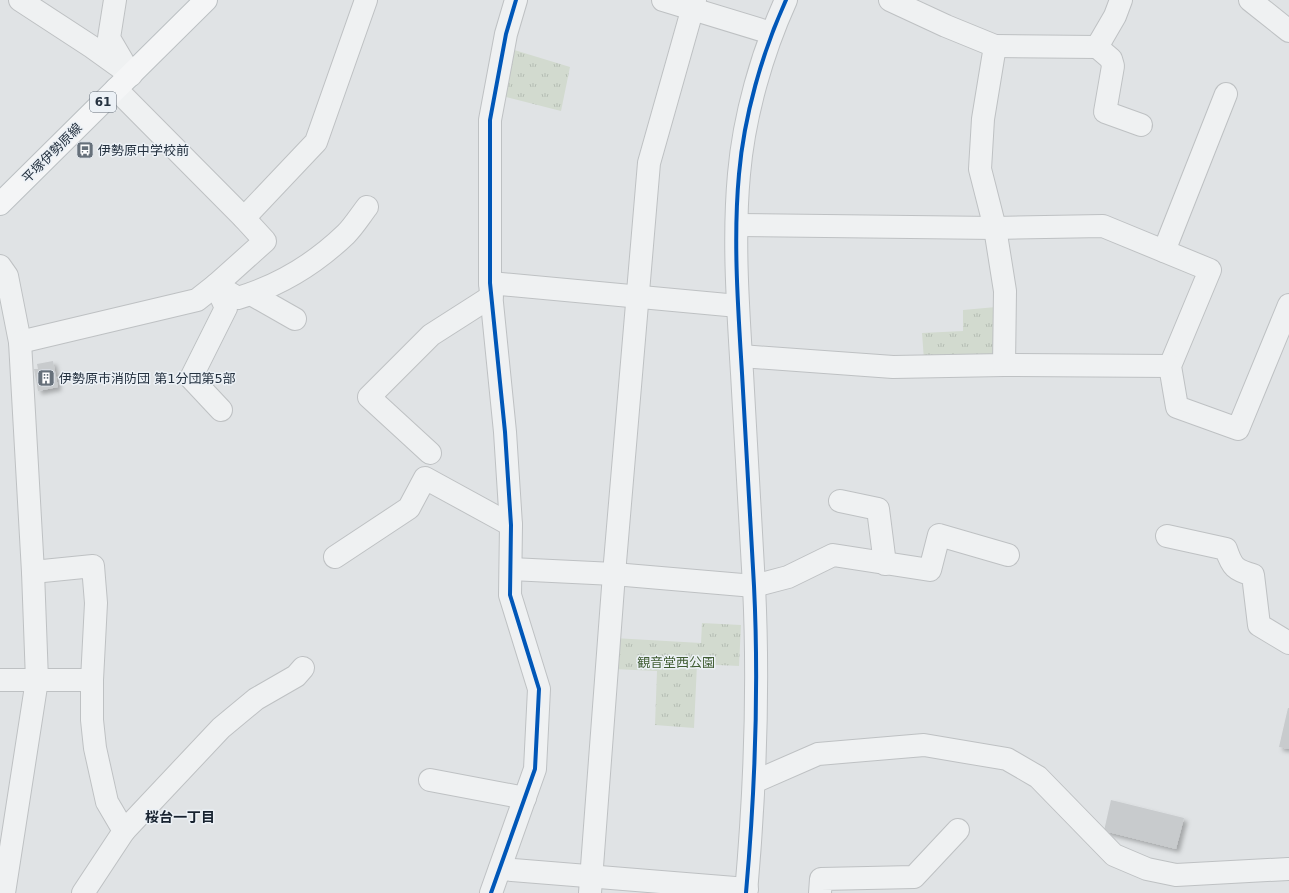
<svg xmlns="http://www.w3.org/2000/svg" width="1289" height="893" font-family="'DejaVu Sans','Noto Sans JP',sans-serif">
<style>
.park{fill:url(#park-tufts)}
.building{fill:#c8cbcd;filter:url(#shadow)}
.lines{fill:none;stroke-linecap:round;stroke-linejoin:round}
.minor-casing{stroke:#bec1c3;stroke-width:24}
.major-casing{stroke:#bbc0c3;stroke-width:24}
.minor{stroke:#eff1f2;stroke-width:22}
.major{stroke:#f4f5f6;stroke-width:22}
.cycleway-casing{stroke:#ecf1f6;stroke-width:6}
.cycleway{stroke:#0057b8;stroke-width:4}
.labels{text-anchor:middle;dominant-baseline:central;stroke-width:3;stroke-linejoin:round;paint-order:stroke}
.shield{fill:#ecf1f6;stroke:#616b77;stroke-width:1}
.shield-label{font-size:12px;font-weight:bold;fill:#253240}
.poi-label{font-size:13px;fill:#253240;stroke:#ecf1f6;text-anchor:start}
.street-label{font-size:13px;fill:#253240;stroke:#ecf1f6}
.park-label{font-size:13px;fill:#3f5c32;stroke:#ecf1f6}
.neighbourhood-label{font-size:14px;font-weight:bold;fill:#182330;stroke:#ecf1f6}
</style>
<defs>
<pattern id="park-tufts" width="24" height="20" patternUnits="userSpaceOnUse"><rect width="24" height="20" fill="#d2dacf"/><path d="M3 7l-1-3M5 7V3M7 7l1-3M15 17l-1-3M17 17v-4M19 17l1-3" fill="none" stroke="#b4bcb3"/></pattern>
<filter id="shadow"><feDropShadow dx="3.5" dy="3.5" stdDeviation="2" flood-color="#0004"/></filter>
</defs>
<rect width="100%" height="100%" fill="#e0e3e5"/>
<!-- park -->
<g class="park">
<polygon points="511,49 570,67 561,111 502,96"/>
<polygon points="996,307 995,354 924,360 922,333 963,331 963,310"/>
<polygon points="702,623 741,625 739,666 697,664 694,728 655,725 657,671 613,669 614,638 701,643"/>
</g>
<!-- building -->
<g class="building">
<polygon points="53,361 58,387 38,391 34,369 38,369 37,364"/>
<polygon points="1288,708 1289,708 1289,749 1279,747"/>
<polygon points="1111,800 1184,818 1176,849 1104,831"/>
</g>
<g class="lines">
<defs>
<g id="minor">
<polyline points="20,0 92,47 131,75"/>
<polyline points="115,0 109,38 126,67"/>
<polyline points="663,0 771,33"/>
<polyline points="1250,0 1289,31"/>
<polyline points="995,46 1097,47 1115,16 1121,0"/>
<polyline points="1097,47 1111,59 1113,66 1105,112 1141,125"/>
<polyline points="244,218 316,142 366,0"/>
<polyline points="737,225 995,228 1103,226 1210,270 1170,366 1177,407 1238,429 1289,305"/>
<polyline points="1164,251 1226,94"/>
<polyline points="0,266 7,276 20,342 33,572 37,680 4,893"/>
<polyline points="490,283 738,306"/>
<path d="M216,285l22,13c40,-12 78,-35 108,-64 8,-8 14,-18 21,-27"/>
<polyline points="216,285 226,308 191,378 221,410"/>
<polyline points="251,294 295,319"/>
<polyline points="20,342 197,300 216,285 265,241 244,218 116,89"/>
<polyline points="741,356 893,367 1004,365 1005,291 995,228 980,169 983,119 995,46 946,26 890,0"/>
<polyline points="1004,365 1170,366"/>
<polyline points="430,453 369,397 431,335 492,296"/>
<polyline points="840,501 878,509 885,564"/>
<path d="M1167,536l59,13c6,18 9,21 27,26l6,50 30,18"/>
<polyline points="335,557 409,508 425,478 511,525"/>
<polyline points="511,569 614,574 754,586 788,577 833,555 930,570 939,535 1008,555"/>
<polyline points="33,572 93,566 96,603 92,680 92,720 95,748 107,802 124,831"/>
<polyline points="0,680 92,680"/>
<polyline points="430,780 525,798"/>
<polyline points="754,782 818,754 924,745 1007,759 1038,777 1114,855 1147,869 1176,875 1288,869"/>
<polyline points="500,869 747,889"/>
<polyline points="83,893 124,831 221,728 256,699 296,676 303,668"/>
<polyline points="491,893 535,769 539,689 510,595 511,525 505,432 490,283 490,120 506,34 516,0"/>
<polyline points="590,893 614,574 649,163 695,0"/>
<path d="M746,893c9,-102 13,-205 8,-307 -4,-71 -8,-142 -12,-213 -4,-65 -9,-134 -3,-199 5,-58 23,-121 47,-174"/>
<polyline points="820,893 821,879 914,877 958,830"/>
</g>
<polyline id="major" points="0,204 206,0"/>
</defs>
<!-- minor casing -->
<use href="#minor" class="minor-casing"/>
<!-- major casing -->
<use href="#major" class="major-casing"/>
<!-- minor -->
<use href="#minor" class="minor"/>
<!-- major -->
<use href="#major" class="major"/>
<defs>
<g id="cycleway">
<polyline points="491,893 535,769 539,689 510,595 511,525 505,432 490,283 490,120 506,34 516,0"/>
<path d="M746,893c9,-102 13,-205 8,-307 -4,-71 -8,-142 -12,-213 -4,-65 -9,-134 -3,-199 5,-58 23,-121 47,-174"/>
</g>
</defs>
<!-- cycleway casing -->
<use href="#cycleway" class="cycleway-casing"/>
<!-- cycleway -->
<use href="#cycleway" class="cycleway"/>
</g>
<!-- icons -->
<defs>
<symbol id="bus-square" viewBox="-11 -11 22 22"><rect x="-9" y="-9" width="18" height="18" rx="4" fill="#66707a" stroke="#ecf1f6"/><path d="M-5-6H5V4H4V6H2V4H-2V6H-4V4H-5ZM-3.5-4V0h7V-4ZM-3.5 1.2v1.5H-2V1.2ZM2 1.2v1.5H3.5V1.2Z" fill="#fff"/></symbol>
<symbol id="building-square" viewBox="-11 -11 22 22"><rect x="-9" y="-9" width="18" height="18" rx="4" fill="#66707a" stroke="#ecf1f6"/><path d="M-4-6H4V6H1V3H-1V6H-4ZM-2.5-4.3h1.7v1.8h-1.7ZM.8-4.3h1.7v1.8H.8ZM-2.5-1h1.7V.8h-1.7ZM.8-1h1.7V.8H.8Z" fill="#fff"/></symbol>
</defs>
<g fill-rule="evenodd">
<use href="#bus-square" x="75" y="140" width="20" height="20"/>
<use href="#building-square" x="36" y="368" width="20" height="20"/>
</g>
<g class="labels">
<!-- shield labels -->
<rect class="shield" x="90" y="92" width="26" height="20" rx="3"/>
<g class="shield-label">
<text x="103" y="102">61</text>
</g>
<!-- poi labels -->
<g class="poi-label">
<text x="98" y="150">伊勢原中学校前</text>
<text x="59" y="378">伊勢原市消防団 第1分団第5部</text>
</g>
<!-- street labels -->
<g class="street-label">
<text transform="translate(52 153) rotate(-45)">平塚伊勢原線</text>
</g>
<!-- park labels -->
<g class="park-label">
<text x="676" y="662">観音堂西公園</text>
</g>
<!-- neighbourhood labels -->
<g class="neighbourhood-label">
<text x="180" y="817">桜台一丁目</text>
</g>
</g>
</svg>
